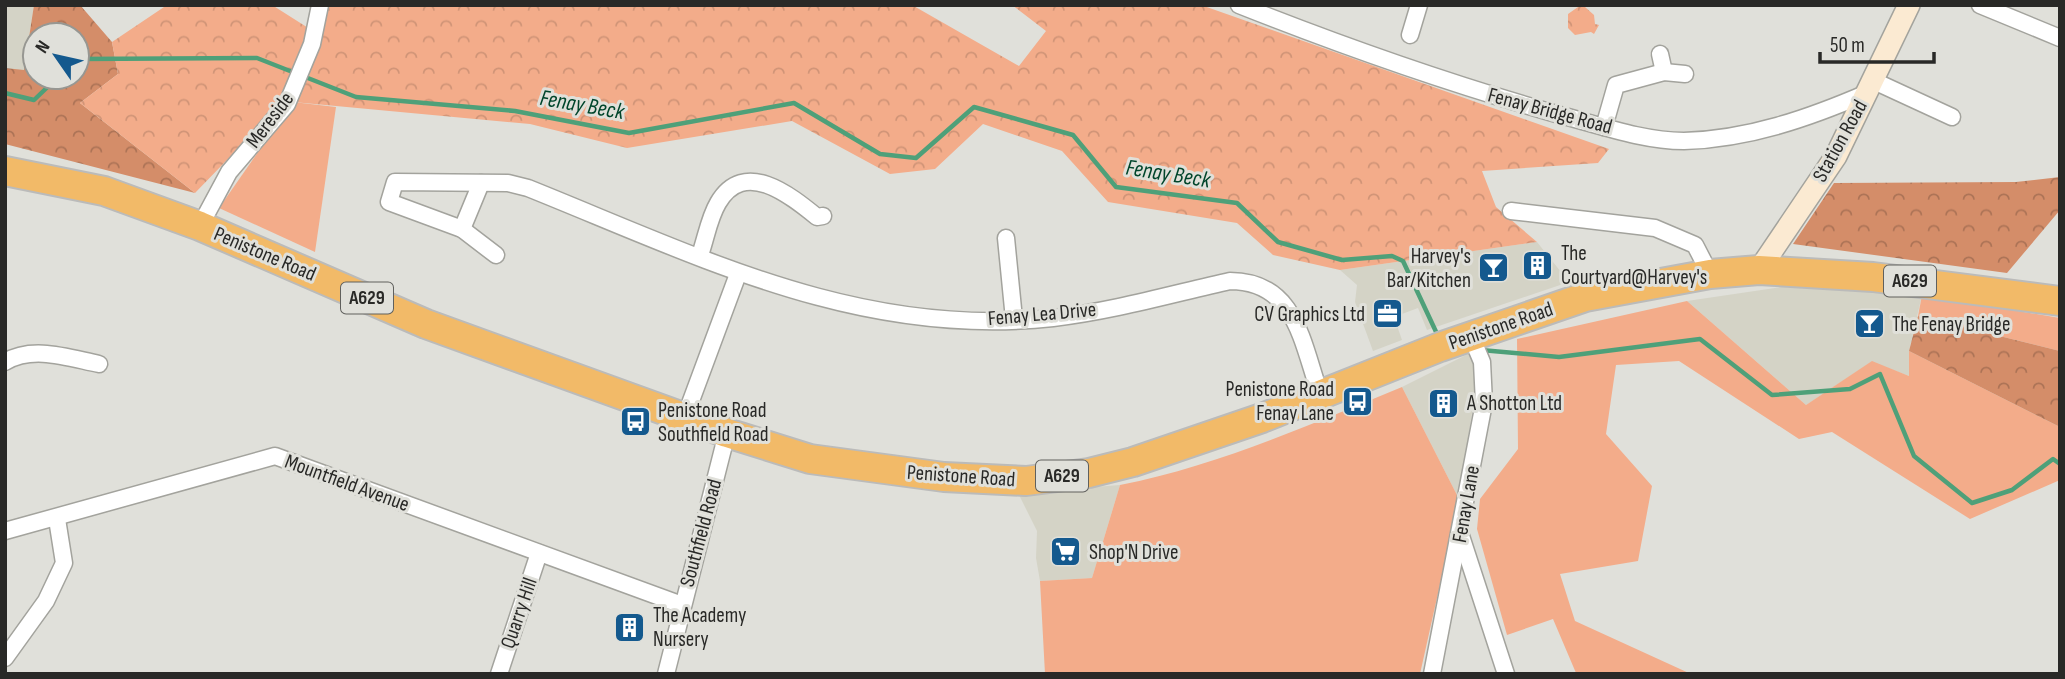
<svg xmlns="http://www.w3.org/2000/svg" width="2065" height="679" font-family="'Sofia Sans Condensed',sans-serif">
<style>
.built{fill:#d4d3c6}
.grass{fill:#f3ac8a}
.forest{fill:url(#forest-crowns);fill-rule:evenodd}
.park{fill:url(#park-crowns)}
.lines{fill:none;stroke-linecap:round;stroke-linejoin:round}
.stream{stroke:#4ea079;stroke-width:4.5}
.street-casing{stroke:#a3a39d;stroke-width:19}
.secondary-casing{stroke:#a3a39d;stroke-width:24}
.highway-casing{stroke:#bbbbba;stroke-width:32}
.street{stroke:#fff;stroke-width:16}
.secondary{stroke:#fbead2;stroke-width:21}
.highway{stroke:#f2ba68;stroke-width:28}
.labels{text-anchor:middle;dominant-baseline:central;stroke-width:6;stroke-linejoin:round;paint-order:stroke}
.shield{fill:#e0e0da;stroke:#60605d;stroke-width:2}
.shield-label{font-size:19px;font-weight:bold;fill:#292927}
.street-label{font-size:21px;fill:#292927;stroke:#e0e0da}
.poi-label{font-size:21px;fill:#292927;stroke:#e0e0da;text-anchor:start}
.water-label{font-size:23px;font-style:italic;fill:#00452b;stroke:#e0e0da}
</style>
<defs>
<pattern id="forest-crowns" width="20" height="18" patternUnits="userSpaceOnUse" patternTransform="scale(1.75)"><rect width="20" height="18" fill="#d48d69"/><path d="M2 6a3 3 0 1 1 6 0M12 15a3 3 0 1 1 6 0" fill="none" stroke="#ac7356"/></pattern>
<pattern id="park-crowns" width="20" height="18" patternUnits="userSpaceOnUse" patternTransform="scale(1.75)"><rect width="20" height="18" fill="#f3ac8a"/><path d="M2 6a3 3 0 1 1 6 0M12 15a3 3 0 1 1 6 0" fill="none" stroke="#d09477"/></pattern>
</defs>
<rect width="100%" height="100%" fill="#e0e0da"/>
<!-- built -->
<g class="built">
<polygon points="5,5 34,5 24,71 5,68"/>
<polygon points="1537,242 1569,282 1427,330 1418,308 1394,317 1402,340 1373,351 1355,302 1357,285 1340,270"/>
<polygon points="1782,287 1922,295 1909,351 1909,376 1872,362 1806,405 1687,301"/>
<polygon points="1482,347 1459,499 1402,387"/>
<polygon points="1120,485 1092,578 1040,581 1036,558 1037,531 1018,493"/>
</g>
<!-- grass -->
<g class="grass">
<polygon points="293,102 336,107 315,252 219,208"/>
<polygon points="1922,295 2060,318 2060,351 1918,316"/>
<polygon points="1687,301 1806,405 1872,361 1909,376 1909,351 2060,427 2060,480 1970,519 1832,432 1799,439 1679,361 1616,365 1606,434 1652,486 1638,561 1560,574 1575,621 1691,674 1576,673 1553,619 1507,635 1477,529 1480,499 1518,449 1517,339"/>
<path d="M1402,387l57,112 -39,175h-375l-5,-93 52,-3 28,-93c97,-19 191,-61 282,-98z"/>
</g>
<!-- forest -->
<g class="forest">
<path d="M34,5h46l32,37 6,32 -38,29 115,90 -190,-49v-76l19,2zM35,35h42v42h-42z"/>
<polygon points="2060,177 2060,210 2007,273 1793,244 1834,183 2016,182"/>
<polygon points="1918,316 2060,351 2060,427 1909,351"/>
</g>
<!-- park -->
<g class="park">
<polygon points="167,5 272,5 313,31 283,102 195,193 80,103 118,74 112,42"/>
<polygon points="324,5 912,5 1019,66 1046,31 1012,5 1201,5 1609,149 1598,163 1482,171 1496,207 1537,242 1340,270 1273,255 1237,223 1108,202 1062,151 983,124 935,169 890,174 792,121 627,148 530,124 293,102"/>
<polygon points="1578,7 1585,7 1594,15 1595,24 1599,25 1594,34 1591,32 1575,35 1568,28 1568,14"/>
</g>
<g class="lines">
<!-- stream -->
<g class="stream">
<polyline points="77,59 257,58 356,97 515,111 629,133 794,103 880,154 916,158 974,107 1073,135 1116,187 1237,203 1278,242 1342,260 1392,256 1403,261 1438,336"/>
<polyline points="5,93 34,100 58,77"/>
<polyline points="1481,350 1559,357 1700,339 1772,395 1850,389 1880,374 1914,456 1972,503 2012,490 2053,459 2060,464"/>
</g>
<defs>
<g id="street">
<path d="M1239,5c106,42 211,79 321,110 39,10 83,26 124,26 65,-2 125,-23 183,-48"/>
<polyline points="1980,5 2060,38"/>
<polyline points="1410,35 1419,5"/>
<polyline points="1660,54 1664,72"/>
<polyline points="1874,81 1952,117"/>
<polyline points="1604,127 1616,85 1664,72 1685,74"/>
<polyline points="1511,211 1655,228 1695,245 1710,274"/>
<polyline points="200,226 229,172 287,104 312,44 320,5"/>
<polyline points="462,229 481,183"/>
<polyline points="1006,238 1014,319"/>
<path d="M496,255l-34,-26 -73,-27 6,-20 113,1 20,5c172,69 333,151 525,130 60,-7 119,-24 177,-37 66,0 72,62 90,113"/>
<path d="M700,255c6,-17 9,-37 18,-52 26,-45 72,-8 99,14l6,-1"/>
<path d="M5,362c28,-17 64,-4 94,2"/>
<polyline points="685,417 738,274"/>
<polyline points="5,531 275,456 682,605"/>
<polyline points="1461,536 1506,674"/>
<polyline points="5,658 46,601 64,563 57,519"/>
<polyline points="499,674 539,553"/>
<polyline points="666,674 727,433"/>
<polyline points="1432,674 1484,403 1482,362 1471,336"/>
</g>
<polyline id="secondary" points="1759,270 1836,156 1909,5"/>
<polyline id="highway" points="5,171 104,191 200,226 426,324 727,433 810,459 944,477 1026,481 1089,473 1133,462 1262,418 1440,347 1585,297 1710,274 1759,270 1873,277 2060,301"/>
</defs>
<!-- street casing -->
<use href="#street" class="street-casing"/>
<!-- secondary casing -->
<use href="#secondary" class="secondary-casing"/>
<!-- highway casing -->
<use href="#highway" class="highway-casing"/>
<!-- street -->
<use href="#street" class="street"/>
<!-- secondary -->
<use href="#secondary" class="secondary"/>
<!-- highway -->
<use href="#highway" class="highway"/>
</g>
<!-- icons -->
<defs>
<symbol id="building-square" viewBox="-11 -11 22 22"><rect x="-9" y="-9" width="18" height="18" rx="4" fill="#14598e" stroke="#e0e0da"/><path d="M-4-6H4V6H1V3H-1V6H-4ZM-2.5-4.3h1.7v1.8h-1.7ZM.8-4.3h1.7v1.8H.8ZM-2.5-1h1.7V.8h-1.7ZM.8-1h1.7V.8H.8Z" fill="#fff"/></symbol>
<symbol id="bar-square" viewBox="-11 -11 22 22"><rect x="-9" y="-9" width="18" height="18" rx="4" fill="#14598e" stroke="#e0e0da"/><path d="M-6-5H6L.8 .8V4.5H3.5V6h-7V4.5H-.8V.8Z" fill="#fff"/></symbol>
<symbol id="office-square" viewBox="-11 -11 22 22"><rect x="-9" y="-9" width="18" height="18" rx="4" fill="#14598e" stroke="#e0e0da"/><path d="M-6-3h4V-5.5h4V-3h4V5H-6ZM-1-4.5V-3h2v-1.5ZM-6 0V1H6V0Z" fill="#fff"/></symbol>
<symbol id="bus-square" viewBox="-11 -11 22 22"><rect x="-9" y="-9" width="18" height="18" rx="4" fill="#14598e" stroke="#e0e0da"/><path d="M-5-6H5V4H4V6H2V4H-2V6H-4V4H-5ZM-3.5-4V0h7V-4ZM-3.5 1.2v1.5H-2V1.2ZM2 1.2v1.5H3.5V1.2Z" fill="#fff"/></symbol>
<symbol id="supermarket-square" viewBox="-11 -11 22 22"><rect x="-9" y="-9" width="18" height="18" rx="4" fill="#14598e" stroke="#e0e0da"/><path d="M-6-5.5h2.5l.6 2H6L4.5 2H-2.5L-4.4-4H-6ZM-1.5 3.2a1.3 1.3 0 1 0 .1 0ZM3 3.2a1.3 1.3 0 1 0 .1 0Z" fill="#fff"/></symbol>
</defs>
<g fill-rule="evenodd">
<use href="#building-square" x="1520" y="248" width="35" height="35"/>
<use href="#bar-square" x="1476" y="250" width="35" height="35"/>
<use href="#office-square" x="1370" y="296" width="35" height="35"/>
<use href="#bar-square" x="1852" y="306" width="35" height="35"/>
<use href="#bus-square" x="1340" y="384" width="35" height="35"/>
<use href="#building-square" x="1426" y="386" width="35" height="35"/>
<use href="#bus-square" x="618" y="404" width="35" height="35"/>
<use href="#supermarket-square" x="1048" y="534" width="35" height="35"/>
<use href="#building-square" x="612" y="610" width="35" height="35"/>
</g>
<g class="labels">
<!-- shield labels -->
<g class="shield">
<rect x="1884" y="265.5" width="52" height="31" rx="5"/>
<rect x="341" y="282.5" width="52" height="31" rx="5"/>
<rect x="1036" y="460.5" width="52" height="31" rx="5"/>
</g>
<g class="shield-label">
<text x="1910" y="281">A629</text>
<text x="367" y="298">A629</text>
<text x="1062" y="476">A629</text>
</g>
<!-- street labels -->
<g class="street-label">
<text transform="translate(1550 111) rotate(15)">Fenay Bridge Road</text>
<text transform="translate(270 120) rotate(-53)">Mereside</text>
<text transform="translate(1840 141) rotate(-61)">Station Road</text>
<text transform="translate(265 254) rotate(23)">Penistone Road</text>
<text transform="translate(1042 314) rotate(-5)">Fenay Lea Drive</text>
<text transform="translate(1501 326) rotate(-19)">Penistone Road</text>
<text transform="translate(961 476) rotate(4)">Penistone Road</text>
<text transform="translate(347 483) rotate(20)">Mountfield Avenue</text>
<text transform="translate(1466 504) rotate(-80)">Fenay Lane</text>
<text transform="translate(701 533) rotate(-75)">Southfield Road</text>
<text transform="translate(519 613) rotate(-71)">Quarry Hill</text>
</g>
<!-- poi labels -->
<g class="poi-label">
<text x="1561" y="253">The<tspan x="1561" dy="24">Courtyard@Harvey's</tspan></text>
<text x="1471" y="256" text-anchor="end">Harvey's<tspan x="1471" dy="24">Bar/Kitchen</tspan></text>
<text x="1365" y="314" text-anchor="end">CV Graphics Ltd</text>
<text x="1892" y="324">The Fenay Bridge</text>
<text x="1334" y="389" text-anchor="end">Penistone Road<tspan x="1334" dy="24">Fenay Lane</tspan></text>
<text x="1467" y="403">A Shotton Ltd</text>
<text x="658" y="410">Penistone Road<tspan x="658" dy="24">Southfield Road</tspan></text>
<text x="1089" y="552">Shop'N Drive</text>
<text x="653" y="615">The Academy<tspan x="653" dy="24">Nursery</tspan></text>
</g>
<!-- water labels -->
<g class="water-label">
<text transform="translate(582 105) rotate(10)">Fenay Beck</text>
<text transform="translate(1168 174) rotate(9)">Fenay Beck</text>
</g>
</g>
<!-- border -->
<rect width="2065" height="679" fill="none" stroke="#292927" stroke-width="14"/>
<!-- north arrow -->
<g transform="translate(56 56) rotate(304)"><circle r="33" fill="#e0e0da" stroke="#979792" stroke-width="2"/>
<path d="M0-5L12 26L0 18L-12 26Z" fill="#14598e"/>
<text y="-10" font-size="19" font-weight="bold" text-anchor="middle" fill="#292927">N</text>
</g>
<!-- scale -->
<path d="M1820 52v10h114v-10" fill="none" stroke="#292927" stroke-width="3.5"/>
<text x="1830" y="52" font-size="21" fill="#292927" stroke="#e0e0da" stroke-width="5" paint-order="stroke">50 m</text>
</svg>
